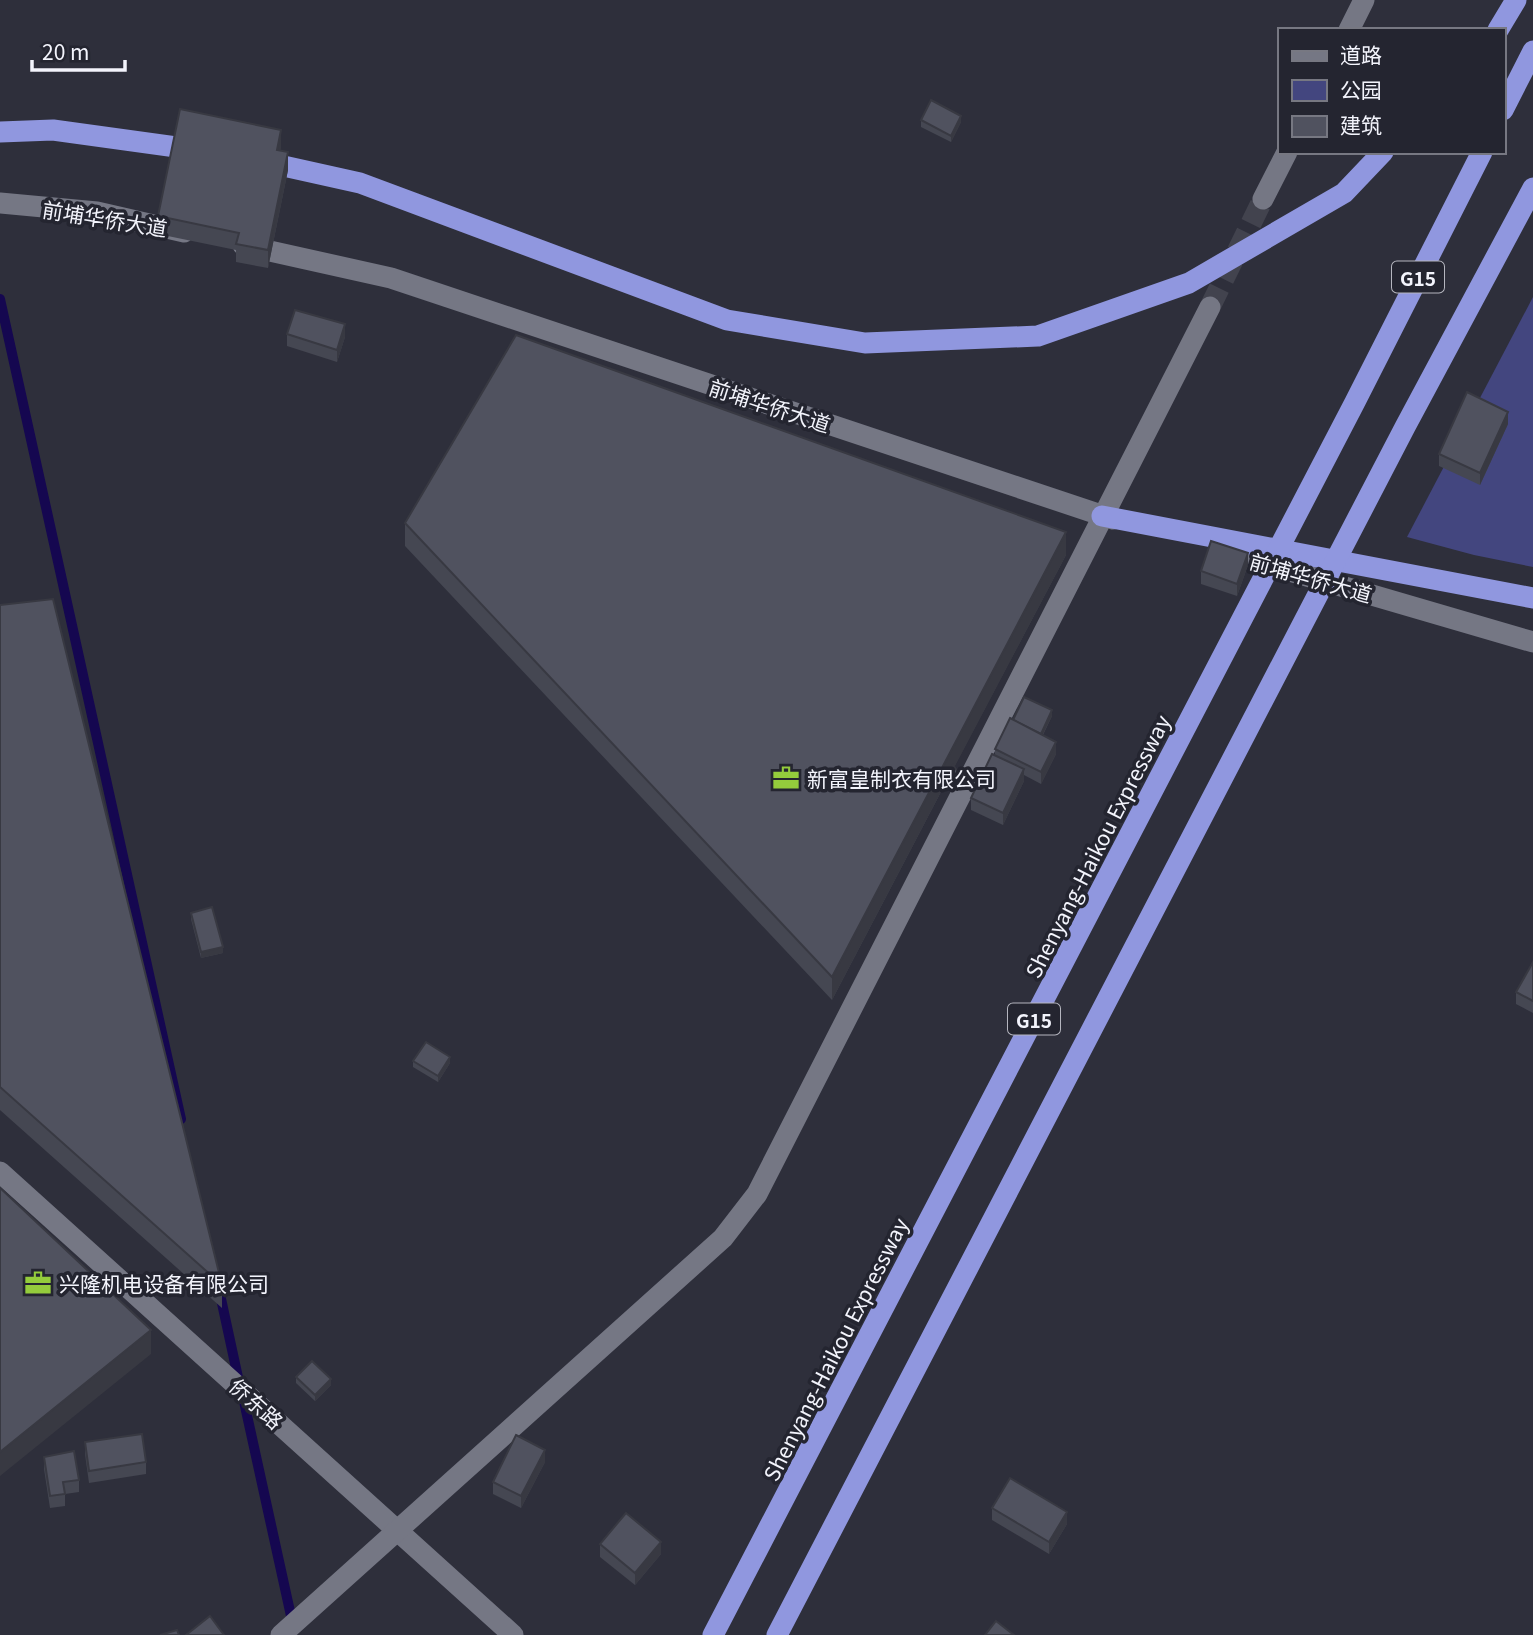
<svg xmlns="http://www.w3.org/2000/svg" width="1533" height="1635" font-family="Georgia,'Noto Sans SC',serif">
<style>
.green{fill:#43467f}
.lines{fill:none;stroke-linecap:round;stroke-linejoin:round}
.stream{stroke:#150750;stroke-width:10}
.street-tunnel{stroke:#42434e;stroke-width:21;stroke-dasharray:21 10;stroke-linecap:butt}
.street{stroke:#757784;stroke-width:21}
.highway{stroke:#9097df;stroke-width:21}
.wall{fill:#454752}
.shaded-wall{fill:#383942}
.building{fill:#50525f;stroke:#383942;stroke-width:2}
.labels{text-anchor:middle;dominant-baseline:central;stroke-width:7;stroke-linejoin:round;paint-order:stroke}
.shield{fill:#242530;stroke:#b5b6bf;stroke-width:2}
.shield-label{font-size:19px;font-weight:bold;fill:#f3f4fc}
.street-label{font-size:21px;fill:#f3f4fc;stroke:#242530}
.poi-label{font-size:21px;fill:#f3f4fc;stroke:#242530;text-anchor:start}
</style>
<rect width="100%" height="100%" fill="#2e2f3b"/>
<!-- green -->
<polygon class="green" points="1533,297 1533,567 1474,555 1407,537"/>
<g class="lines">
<!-- stream -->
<g class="stream">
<polyline points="0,299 181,1119"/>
<polyline points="220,1294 239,1382"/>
<polyline points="243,1397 293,1625"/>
</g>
<!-- street-tunnel -->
<polyline class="street-tunnel" points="1210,307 1263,199"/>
<!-- street -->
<g class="street">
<polyline points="1349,30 1364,0"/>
<polyline points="1263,199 1287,152"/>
<polyline points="0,203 97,212 184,232"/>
<polyline points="243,245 391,278 1113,519"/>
<polyline points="1221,551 1533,642"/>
<polyline points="0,1172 513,1635"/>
<polyline points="281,1635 723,1238 757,1194 1210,307"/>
</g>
<!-- highway -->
<g class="highway">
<polyline points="1498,30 1516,0"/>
<polyline points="1503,110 1533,51"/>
<polyline points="0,132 53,130 198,150"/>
<polyline points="261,161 360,183 727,320 865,343 1038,336 1189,283 1344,193 1383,152"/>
<polyline points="1102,516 1533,598"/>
<polyline points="713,1635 1355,402 1482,152"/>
<polyline points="777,1635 1405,427 1533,188"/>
</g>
</g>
<!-- wall -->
<g class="wall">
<polygon points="921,120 961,122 951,142 921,127"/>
<polygon points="281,148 280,150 288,170 268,268 236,262 236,250 158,234 158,216"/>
<polygon points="287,334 345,337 337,362 287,346"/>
<polygon points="1508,424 1480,485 1439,466 1439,454"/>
<polygon points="405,523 1066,555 954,767 960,781 946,791 943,788 832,1000 405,546"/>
<polygon points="1248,565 1237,596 1201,584 1201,571"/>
<polygon points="0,605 222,1285 222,1308 0,1110"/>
<polygon points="1052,716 1043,735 1056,754 1041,784 1024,775 1024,781 1003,825 971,810 971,798 995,755 995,749 1013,720"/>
<polygon points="191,913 223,953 201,958 191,919"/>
<polygon points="1533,962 1533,1013 1516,1004 1516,992"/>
<polygon points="413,1061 450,1063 438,1082 413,1067"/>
<polygon points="296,1377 331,1385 315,1401 296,1383"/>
<polygon points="85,1442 146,1462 146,1474 89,1483 85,1454"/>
<polygon points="44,1457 79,1480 79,1492 65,1494 65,1506 50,1508 44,1469"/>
<polygon points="545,1462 521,1508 493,1494 493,1482"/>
<polygon points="992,1508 1067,1524 1049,1554 992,1520"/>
<polygon points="600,1544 661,1554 635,1585 600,1557"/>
</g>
<!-- shaded-wall -->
<g class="shaded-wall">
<polygon points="961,116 961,122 951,142 951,136"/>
<polygon points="281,130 281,148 277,168 277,150"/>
<polygon points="288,152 288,170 268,268 268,250"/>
<polygon points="345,324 345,337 337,362 337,350"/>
<polygon points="1508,412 1508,424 1480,485 1480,473"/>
<polygon points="1066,532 1066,555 945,785 943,782 943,788 832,1000 832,977"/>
<polygon points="1248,553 1248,565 1237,596 1237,584"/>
<polygon points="1052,710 1052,716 1039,742 1039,736"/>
<polygon points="1056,742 1056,754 1041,784 1041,772"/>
<polygon points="1024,769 1024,781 1003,825 1003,813"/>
<polygon points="960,775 960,781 946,791 946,785"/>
<polygon points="223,947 223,953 201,958 201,952"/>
<polygon points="450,1057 450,1063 438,1082 438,1076"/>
<polygon points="151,1330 151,1354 0,1476 0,1452"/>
<polygon points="331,1379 331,1385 315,1401 315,1395"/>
<polygon points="545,1450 545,1462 521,1508 521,1496"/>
<polygon points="1067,1512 1067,1524 1049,1554 1049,1542"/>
<polygon points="661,1542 661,1554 635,1585 635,1573"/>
</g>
<!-- building -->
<g class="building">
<polygon points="931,100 961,116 951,136 921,120"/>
<polygon points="180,109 281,130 277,150 288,152 268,250 236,244 239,233 158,216"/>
<polygon points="295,310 345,324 337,350 287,334"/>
<polygon points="516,335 1066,532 832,977 405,523"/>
<polygon points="1467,392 1508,412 1480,473 1439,454"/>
<polygon points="1211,541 1248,553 1237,584 1201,571"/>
<polygon points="53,599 222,1285 0,1087 0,605"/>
<polygon points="1024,697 1052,710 1041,734 1013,720"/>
<polygon points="1010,718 1056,742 1041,772 995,749"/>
<polygon points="992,754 1024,769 1003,813 971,798"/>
<polygon points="953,765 960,775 946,785 943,782"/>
<polygon points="212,907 223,947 201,952 191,913"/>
<polygon points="1533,962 1533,1001 1516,992"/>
<polygon points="426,1042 450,1057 438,1076 413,1061"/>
<polygon points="0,1188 151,1330 0,1452"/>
<polygon points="312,1361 331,1379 315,1395 296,1377"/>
<polygon points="142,1434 146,1462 89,1471 85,1442"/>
<polygon points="516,1435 545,1450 521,1496 493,1482"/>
<polygon points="74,1451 79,1480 63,1482 65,1494 50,1496 44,1457"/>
<polygon points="1010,1478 1067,1512 1049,1542 992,1508"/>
<polygon points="626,1513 661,1542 635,1573 600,1544"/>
<polygon points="210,1616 224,1635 186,1635"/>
<polygon points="996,1621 1014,1635 985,1635"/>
<polygon points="177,1630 179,1635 160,1635"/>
</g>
<!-- icons -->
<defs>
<symbol id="office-bare" viewBox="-9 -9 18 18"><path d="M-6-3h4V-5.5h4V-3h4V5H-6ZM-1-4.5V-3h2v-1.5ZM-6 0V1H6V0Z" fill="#94cc3c" stroke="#242530" stroke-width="2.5" paint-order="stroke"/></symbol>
</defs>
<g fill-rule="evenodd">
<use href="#office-bare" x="767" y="759" width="38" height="38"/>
<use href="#office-bare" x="19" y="1264" width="38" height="38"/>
</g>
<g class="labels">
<!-- shield labels -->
<g class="shield">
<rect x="1392" y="261.5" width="52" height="31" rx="5"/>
<rect x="1008" y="1003.5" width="52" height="31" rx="5"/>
</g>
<g class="shield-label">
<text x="1418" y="277">G15</text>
<text x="1034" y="1019">G15</text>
</g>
<!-- street labels -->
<g class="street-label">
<text transform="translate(105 218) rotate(9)">前埔华侨大道</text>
<text transform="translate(770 405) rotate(18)">前埔华侨大道</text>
<text transform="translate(1311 577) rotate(16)">前埔华侨大道</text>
<text transform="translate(1097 846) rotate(-63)">Shenyang-Haikou Expressway</text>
<text transform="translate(835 1349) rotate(-63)">Shenyang-Haikou Expressway</text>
<text transform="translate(257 1403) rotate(42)">侨东路</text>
</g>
<!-- poi labels -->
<g class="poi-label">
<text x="807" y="778">新富皇制衣有限公司</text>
<text x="59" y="1283">兴隆机电设备有限公司</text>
</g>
</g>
<!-- legend -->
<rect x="1278" y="28" width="228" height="126" fill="#242530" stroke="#777882" stroke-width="2"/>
<rect x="1292" y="51" width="35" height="10" fill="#757784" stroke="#777882" stroke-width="2"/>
<text x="1340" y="63" font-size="21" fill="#f3f4fc">道路</text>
<rect x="1292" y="80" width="35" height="21" fill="#43467f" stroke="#777882" stroke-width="2"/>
<text x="1340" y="98" font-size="21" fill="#f3f4fc">公园</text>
<rect x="1292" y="116" width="35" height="21" fill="#50525f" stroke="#777882" stroke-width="2"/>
<text x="1340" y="133" font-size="21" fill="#f3f4fc">建筑</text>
<!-- scale -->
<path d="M32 60v10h93v-10" fill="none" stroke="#f3f4fc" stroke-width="3.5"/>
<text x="42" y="60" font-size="21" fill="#f3f4fc" stroke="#242530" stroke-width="5" paint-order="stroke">20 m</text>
</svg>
